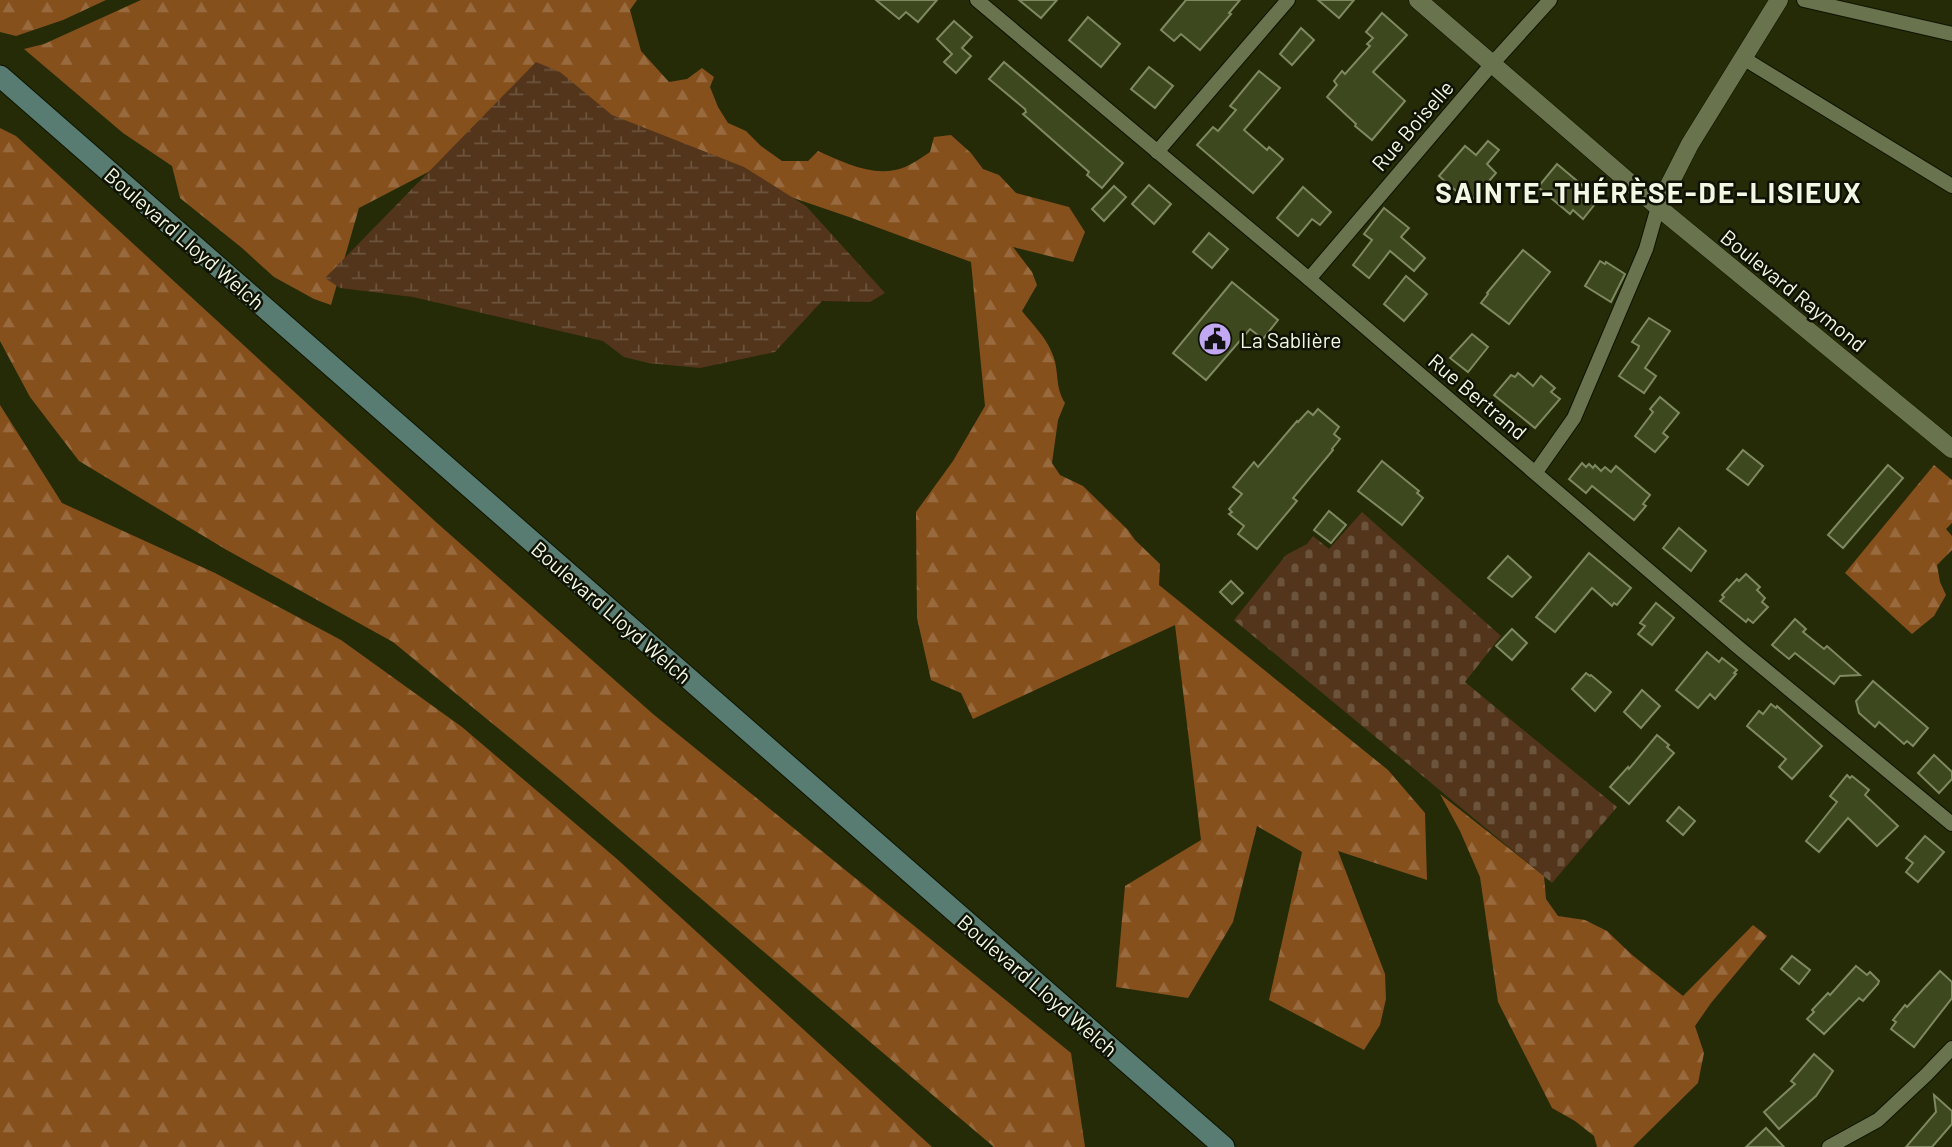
<svg xmlns="http://www.w3.org/2000/svg" width="1952" height="1147" font-family="Barlow,sans-serif">
<style>
.forest{fill:url(#forest-firs)}
.wetland{fill:url(#wetland-marsh)}
.cemetery{fill:url(#cemetery-stones)}
.building{fill:#3e481e;stroke:#7e8861;stroke-width:2}
.lines{fill:none;stroke-linecap:round;stroke-linejoin:round}
.minor-casing{stroke:#0e1300;stroke-width:16}
.tertiary-casing{stroke:#0e1300;stroke-width:19}
.secondary-casing{stroke:#0e1300;stroke-width:23}
.minor{stroke:#69734d;stroke-width:14}
.tertiary{stroke:#69734d;stroke-width:18}
.secondary{stroke:#597c72;stroke-width:21}
.labels{text-anchor:middle;dominant-baseline:central;stroke-width:5;stroke-linejoin:round;paint-order:stroke}
.street-label{font-size:21px;fill:#f2f8e3;stroke:#0f1204}
.poi-label{font-size:21px;fill:#f2f8e3;stroke:#0f1204;text-anchor:start}
.district-label{font-size:28px;font-weight:bold;letter-spacing:2px;fill:#f2f8e3;stroke:#0f1204}
</style>
<defs>
<pattern id="forest-firs" width="22" height="20" patternUnits="userSpaceOnUse" patternTransform="scale(1.75)"><rect width="22" height="20" fill="#86501d"/><path d="M5 1l3.5 6h-7zM16 11l3.5 6h-7z" fill="#986a3e"/></pattern>
<pattern id="wetland-marsh" width="20" height="14" patternUnits="userSpaceOnUse" patternTransform="scale(1.75)"><rect width="20" height="14" fill="#53351b"/><path d="M1 5h8M5 5V1M11 12h8M15 12V8" fill="none" stroke="#6c533c"/></pattern>
<pattern id="cemetery-stones" width="16" height="16" patternUnits="userSpaceOnUse" patternTransform="scale(1.75)"><rect width="16" height="16" fill="#53351b"/><path d="M2 7V4a2 2 0 0 1 4 0v3zM10 15v-3a2 2 0 0 1 4 0v3z" fill="#6c533c"/></pattern>
</defs>
<rect width="100%" height="100%" fill="#242b06"/>
<!-- forest -->
<g class="forest">
<polygon points="0,0 106,0 63,20 16,36 0,32"/>
<path d="M141,0h496l-7,10 11,41 28,31 18,-3 15,-11 12,9 -4,10 8,20 10,16 18,8 15,15 21,15h26l10,-10c27,12 58,28 87,16 9,-4 17,-10 25,-15l4,-15 17,-2 20,18 12,16 16,6 17,18 53,14 16,25 -12,30 -60,-15 19,25 5,13 -15,26c10,13 24,26 30,42 8,18 2,32 13,50l-7,17 -6,43 8,12 23,11 45,44 7,10 25,24 -1,21 229,185 37,43 2,67 -89,-29 47,123 1,25 -6,26 -16,25 -95,-50 33,-148 -45,-26 -24,96 -45,76 -72,-11 9,-101 76,-46 -26,-215 -202,94 -12,-26 -30,-13 -14,-62 -1,-106 37,-51 32,-55 -14,-144 -119,-44 -135,-46 -233,-29 -125,65 -28,97 -17,-6 -40,-22 -32,-29 -62,-50 -8,-32 -49,-33 -99,-84 20,-5z"/>
<polygon points="0,128 16,136 437,523 653,714 1071,1053 1085,1147 994,1147 560,779 393,642 225,549 79,461 30,397 0,341"/>
<polygon points="0,405 62,503 215,573 341,640 462,727 617,859 932,1147 0,1147"/>
<polygon points="1934,465 1952,480 1952,523 1946,529 1952,536 1952,550 1937,565 1940,582 1946,595 1934,616 1912,634 1845,573"/>
<polygon points="1440,794 1544,876 1546,899 1558,916 1585,920 1607,931 1631,954 1683,996 1753,925 1767,936 1711,1003 1695,1026 1704,1053 1698,1083 1633,1147 1597,1147 1594,1136 1575,1121 1552,1108 1498,1002 1480,877 1460,831"/>
</g>
<!-- wetland -->
<polygon class="wetland" points="536,62 560,72 612,115 744,167 806,206 885,293 870,302 822,301 775,352 700,368 648,363 624,357 603,341 413,297 340,288 325,278"/>
<!-- cemetery -->
<polygon class="cemetery" points="1362,512 1501,636 1465,682 1617,807 1552,883 1234,620 1286,555 1307,544 1313,536 1329,549"/>
<!-- building -->
<g class="building">
<polygon points="876,0 937,0 918,22 906,12 899,19"/>
<polygon points="1019,0 1057,0 1041,18"/>
<polygon points="1186,0 1240,0 1229,13 1231,14 1200,50 1181,34 1174,41 1161,30"/>
<polygon points="1318,0 1354,0 1339,18"/>
<polygon points="1382,13 1407,35 1373,72 1405,101 1372,140 1355,126 1356,124 1327,97 1337,85 1334,81 1342,71 1345,74 1370,46 1367,44 1373,38 1366,32"/>
<polygon points="1088,17 1120,44 1101,67 1069,40"/>
<polygon points="954,21 972,37 962,48 971,56 956,73 944,62 952,54 937,39"/>
<polygon points="1301,28 1314,40 1292,65 1280,54"/>
<polygon points="1004,62 1123,163 1102,188 1087,175 1089,172 1023,114 1026,112 1025,109 989,79"/>
<polygon points="1149,67 1173,86 1155,108 1131,89"/>
<polygon points="1259,71 1280,88 1244,130 1267,150 1269,147 1283,159 1253,193 1197,145 1213,127 1218,131 1236,110 1230,106"/>
<polygon points="1488,141 1499,150 1487,164 1496,173 1470,203 1439,176 1465,146 1476,155"/>
<polygon points="1557,164 1589,191 1585,196 1595,204 1583,219 1573,210 1570,214 1538,187"/>
<polygon points="1149,185 1171,204 1154,224 1132,204"/>
<polygon points="1114,186 1126,197 1104,221 1092,209"/>
<polygon points="1303,187 1331,212 1320,225 1312,219 1298,236 1277,218"/>
<polygon points="1384,208 1409,228 1401,237 1425,258 1414,271 1390,251 1369,278 1353,265 1372,240 1364,234"/>
<polygon points="1209,233 1228,249 1212,268 1193,252"/>
<polygon points="1523,250 1550,272 1509,324 1481,303 1488,294 1487,293"/>
<polygon points="1600,261 1605,264 1606,262 1625,274 1611,302 1585,286"/>
<polygon points="1406,276 1427,294 1404,321 1384,304"/>
<polygon points="1232,282 1278,320 1263,339 1250,329 1206,380 1173,353"/>
<polygon points="1649,318 1670,331 1645,368 1656,376 1644,393 1619,376 1638,349 1639,346 1632,342"/>
<polygon points="1472,334 1488,347 1468,372 1450,358"/>
<polygon points="1518,373 1533,386 1541,376 1555,388 1551,392 1560,399 1535,428 1494,395 1511,375 1515,377"/>
<polygon points="1660,397 1679,413 1666,429 1663,433 1668,437 1655,452 1635,436 1653,412 1650,409"/>
<polygon points="1318,409 1339,427 1334,434 1340,439 1332,449 1333,450 1293,498 1297,501 1257,549 1238,534 1244,526 1229,514 1232,512 1229,509 1242,494 1233,487 1254,462 1258,467 1297,421 1298,422 1308,411 1313,415"/>
<polygon points="1743,450 1763,466 1748,485 1727,469"/>
<polygon points="1382,461 1419,491 1417,493 1423,498 1402,525 1358,491"/>
<polygon points="1582,463 1586,467 1589,464 1593,468 1595,465 1601,471 1605,467 1611,472 1616,466 1650,495 1643,504 1646,506 1634,520 1592,486 1586,493 1569,479"/>
<polygon points="1888,465 1903,478 1843,548 1828,535"/>
<polygon points="1329,511 1346,525 1331,543 1314,530"/>
<polygon points="1679,528 1706,551 1691,571 1663,548"/>
<polygon points="1589,553 1631,588 1617,605 1614,603 1612,606 1592,588 1555,632 1536,617"/>
<polygon points="1508,556 1531,577 1512,597 1488,578"/>
<polygon points="1746,574 1760,587 1757,590 1765,598 1762,602 1768,607 1753,623 1748,619 1746,622 1720,601 1724,597 1722,595 1737,579 1739,581"/>
<polygon points="1231,581 1243,593 1232,604 1220,592"/>
<polygon points="1656,603 1674,618 1652,645 1638,634 1645,626 1640,623"/>
<polygon points="1795,619 1806,629 1803,632 1824,649 1827,646 1860,675 1840,676 1834,684 1795,653 1789,659 1772,645"/>
<polygon points="1512,629 1527,643 1512,660 1496,646"/>
<polygon points="1707,652 1719,662 1722,658 1737,670 1734,673 1736,674 1715,699 1710,694 1698,708 1676,690"/>
<polygon points="1586,673 1590,676 1591,675 1611,692 1595,711 1572,689"/>
<polygon points="1873,681 1928,728 1913,746 1907,741 1904,744 1879,722 1875,727 1859,713 1856,701"/>
<polygon points="1642,690 1660,706 1641,728 1624,712"/>
<polygon points="1771,704 1776,708 1777,706 1822,746 1792,779 1779,767 1786,759 1747,726 1759,711 1763,714"/>
<polygon points="1657,735 1669,745 1667,747 1674,753 1629,804 1610,787 1628,767 1629,769"/>
<polygon points="1934,755 1952,772 1952,779 1939,793 1918,773"/>
<polygon points="1847,775 1850,778 1852,776 1869,790 1865,795 1898,826 1877,846 1848,818 1819,852 1806,841 1837,802 1830,796"/>
<polygon points="1679,807 1695,821 1683,835 1667,821"/>
<polygon points="1925,836 1944,852 1918,882 1906,872 1913,863 1906,858"/>
<polygon points="1792,956 1810,970 1799,984 1781,969"/>
<polygon points="1856,966 1867,975 1870,972 1879,981 1878,984 1863,1001 1859,998 1824,1034 1807,1019 1814,1012 1812,1010 1828,993 1830,995"/>
<polygon points="1940,971 1952,982 1952,998 1914,1047 1891,1029 1896,1022 1893,1020 1905,1005 1907,1007"/>
<polygon points="1814,1054 1833,1071 1816,1096 1779,1129 1764,1112 1795,1084 1791,1081"/>
<polygon points="1934,1095 1952,1111 1952,1124 1932,1147 1906,1147 1936,1112"/>
<polygon points="1766,1128 1784,1147 1746,1147"/>
</g>
<g class="lines">
<defs>
<g id="minor">
<polyline points="977,0 1309,279 1738,647 1952,824"/>
<polyline points="1804,0 1952,34"/>
<polyline points="1743,58 1952,186"/>
<polyline points="1157,152 1288,0"/>
<polyline points="1309,279 1492,64 1550,0"/>
<polyline points="1536,472 1574,418 1646,249 1658,207"/>
<polyline points="1829,1147 1878,1120 1926,1075 1952,1048"/>
</g>
<g id="tertiary">
<polyline points="1418,0 1658,207 1952,449"/>
<polyline points="1658,207 1690,144 1779,0"/>
</g>
<polyline id="secondary" points="0,76 1224,1147"/>
</defs>
<!-- minor casing -->
<use href="#minor" class="minor-casing"/>
<!-- tertiary casing -->
<use href="#tertiary" class="tertiary-casing"/>
<!-- secondary casing -->
<use href="#secondary" class="secondary-casing"/>
<!-- minor -->
<use href="#minor" class="minor"/>
<!-- tertiary -->
<use href="#tertiary" class="tertiary"/>
<!-- secondary -->
<use href="#secondary" class="secondary"/>
</g>
<!-- icons -->
<defs>
<symbol id="civic-disc" viewBox="-11 -11 22 22"><circle r="9.5" fill="#c2a7f2" stroke="#0f1204"/><path d="M-.6-6.5H3V-4.5H.6V-3L4-1V1h2V6H-6V1h2V-1L-.6-3ZM-1.2 2.5V6h2.4V2.5Z" fill="#111"/></symbol>
</defs>
<g fill-rule="evenodd">
<use href="#civic-disc" x="1196" y="320" width="38" height="38"/>
</g>
<g class="labels">
<!-- street labels -->
<g class="street-label">
<text transform="translate(1412 125) rotate(-49)">Rue Boiselle</text>
<text transform="translate(185 238) rotate(41)">Boulevard Lloyd Welch</text>
<text transform="translate(1794 290) rotate(39)">Boulevard Raymond</text>
<text transform="translate(1478 396) rotate(40)">Rue Bertrand</text>
<text transform="translate(612 612) rotate(41)">Boulevard Lloyd Welch</text>
<text transform="translate(1038 985) rotate(41)">Boulevard Lloyd Welch</text>
</g>
<!-- poi labels -->
<g class="poi-label">
<text x="1240" y="339">La Sablière</text>
</g>
<!-- district labels -->
<g class="district-label">
<text x="1649" y="192">SAINTE-THÉRÈSE-DE-LISIEUX</text>
</g>
</g>
</svg>
